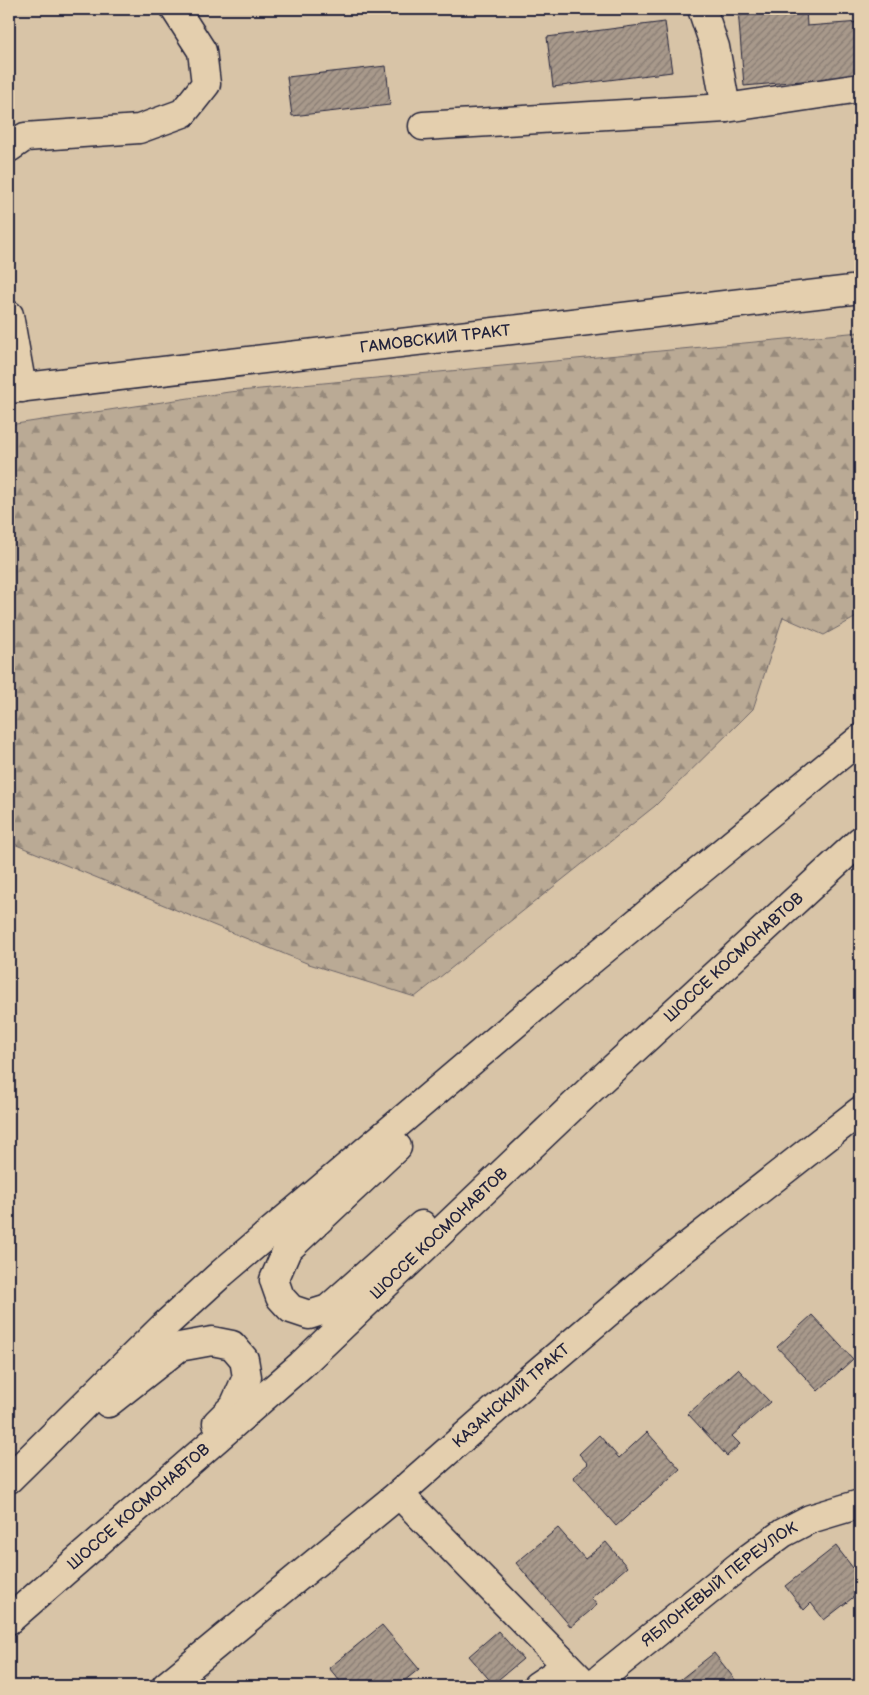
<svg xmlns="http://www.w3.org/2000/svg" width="869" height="1695" font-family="'Balsamiq Sans',sans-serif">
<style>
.forest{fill:url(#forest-firs);stroke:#6e6668}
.building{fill:url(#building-hatch);stroke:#22223b}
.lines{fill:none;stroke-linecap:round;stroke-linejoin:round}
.minor-casing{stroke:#22223b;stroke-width:31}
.major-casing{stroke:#22223b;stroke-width:31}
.minor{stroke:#e4cfae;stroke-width:28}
.major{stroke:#e4cfae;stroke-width:28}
.labels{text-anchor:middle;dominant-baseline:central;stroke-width:4;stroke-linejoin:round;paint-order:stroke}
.street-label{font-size:16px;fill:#22223b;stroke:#e4cfae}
</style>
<defs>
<pattern id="forest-firs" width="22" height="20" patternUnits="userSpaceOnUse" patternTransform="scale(1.25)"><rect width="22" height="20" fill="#baaa95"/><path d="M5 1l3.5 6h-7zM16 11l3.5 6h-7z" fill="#978a7b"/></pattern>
<pattern id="building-hatch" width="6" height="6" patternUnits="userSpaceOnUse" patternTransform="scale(1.25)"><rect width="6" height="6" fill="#a8998b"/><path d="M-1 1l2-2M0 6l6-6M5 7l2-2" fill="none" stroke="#887c73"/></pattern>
</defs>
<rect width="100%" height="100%" fill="#d8c4a7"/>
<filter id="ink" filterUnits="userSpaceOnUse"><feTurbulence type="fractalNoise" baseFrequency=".02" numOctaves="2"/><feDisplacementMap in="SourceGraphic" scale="10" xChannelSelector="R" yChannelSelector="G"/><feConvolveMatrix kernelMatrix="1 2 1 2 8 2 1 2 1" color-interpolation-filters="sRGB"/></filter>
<g filter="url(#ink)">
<!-- forest -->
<polygon class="forest" points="860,332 860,615 824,635 783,617 753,709 655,806 415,997 309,964 9,842 9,425 229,392"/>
<!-- building -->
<g class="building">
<polygon points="738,9 806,9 807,26 860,22 860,76 744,86"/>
<polygon points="665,22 672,72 553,87 547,37"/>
<polygon points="386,66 390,105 292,116 287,77"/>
<polygon points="812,1315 853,1359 818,1391 777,1347"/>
<polygon points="738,1369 770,1402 732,1436 740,1444 727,1456 688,1414"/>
<polygon points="647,1432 680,1469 616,1526 573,1477 588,1464 579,1454 599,1435 619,1458"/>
<polygon points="558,1528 585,1559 606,1542 627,1567 591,1598 597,1605 571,1627 516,1563"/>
<polygon points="836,1546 860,1577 860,1592 824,1620 811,1603 804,1610 785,1586"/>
<polygon points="382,1625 419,1669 398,1686 344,1686 329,1668"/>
<polygon points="498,1631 523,1659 493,1684 469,1656"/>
<polygon points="714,1653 740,1686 672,1686"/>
</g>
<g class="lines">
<defs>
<g id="minor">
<polyline points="702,9 715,47 726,108"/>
<polyline points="423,126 726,108 860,88"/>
<polyline points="9,148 25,137 139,129 183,113 206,84 202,51 175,9"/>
<polyline points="9,315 22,388"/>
<path id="s1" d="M9,389l851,-100"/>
<polyline points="399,1494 587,1686"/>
<path id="s2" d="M166,1686l233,-192 132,-116 136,-116 193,-151"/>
<polyline points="537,1686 567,1666"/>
<path id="s3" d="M591,1686l158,-128 34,-25 27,-14 50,-15"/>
</g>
<g id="major">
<polyline points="397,1147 287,1250 274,1280 280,1297 291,1309 309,1315 328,1309 422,1225"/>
<polyline points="108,1403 179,1347 212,1341 232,1345 244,1359 247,1377 234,1406 217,1423"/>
<polyline points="9,1479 165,1325 222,1273 567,980 860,739"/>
<path id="s4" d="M9,1620l292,-255 290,-276 269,-248"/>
</g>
</defs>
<!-- minor casing -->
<use href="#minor" class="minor-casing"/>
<!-- major casing -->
<use href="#major" class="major-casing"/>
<!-- minor -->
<use href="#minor" class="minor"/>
<!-- major -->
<use href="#major" class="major"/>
</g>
</g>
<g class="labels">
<!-- street labels -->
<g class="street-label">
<text stroke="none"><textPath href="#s1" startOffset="429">ГАМОВСКИЙ ТРАКТ</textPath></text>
<text stroke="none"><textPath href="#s4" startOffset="982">ШОССЕ КОСМОНАВТОВ</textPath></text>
<text stroke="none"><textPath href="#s4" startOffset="578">ШОССЕ КОСМОНАВТОВ</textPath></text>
<text stroke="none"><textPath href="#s2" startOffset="451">КАЗАНСКИЙ ТРАКТ</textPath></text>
<text stroke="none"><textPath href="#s4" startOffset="172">ШОССЕ КОСМОНАВТОВ</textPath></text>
<text stroke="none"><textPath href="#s3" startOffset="164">ЯБЛОНЕВЫЙ ПЕРЕУЛОК</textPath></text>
</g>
</g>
<!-- margin -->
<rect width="869" height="1695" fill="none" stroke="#e4cfae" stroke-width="30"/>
<rect x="15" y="15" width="839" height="1665" fill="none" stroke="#22223b" stroke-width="2" filter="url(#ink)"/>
</svg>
